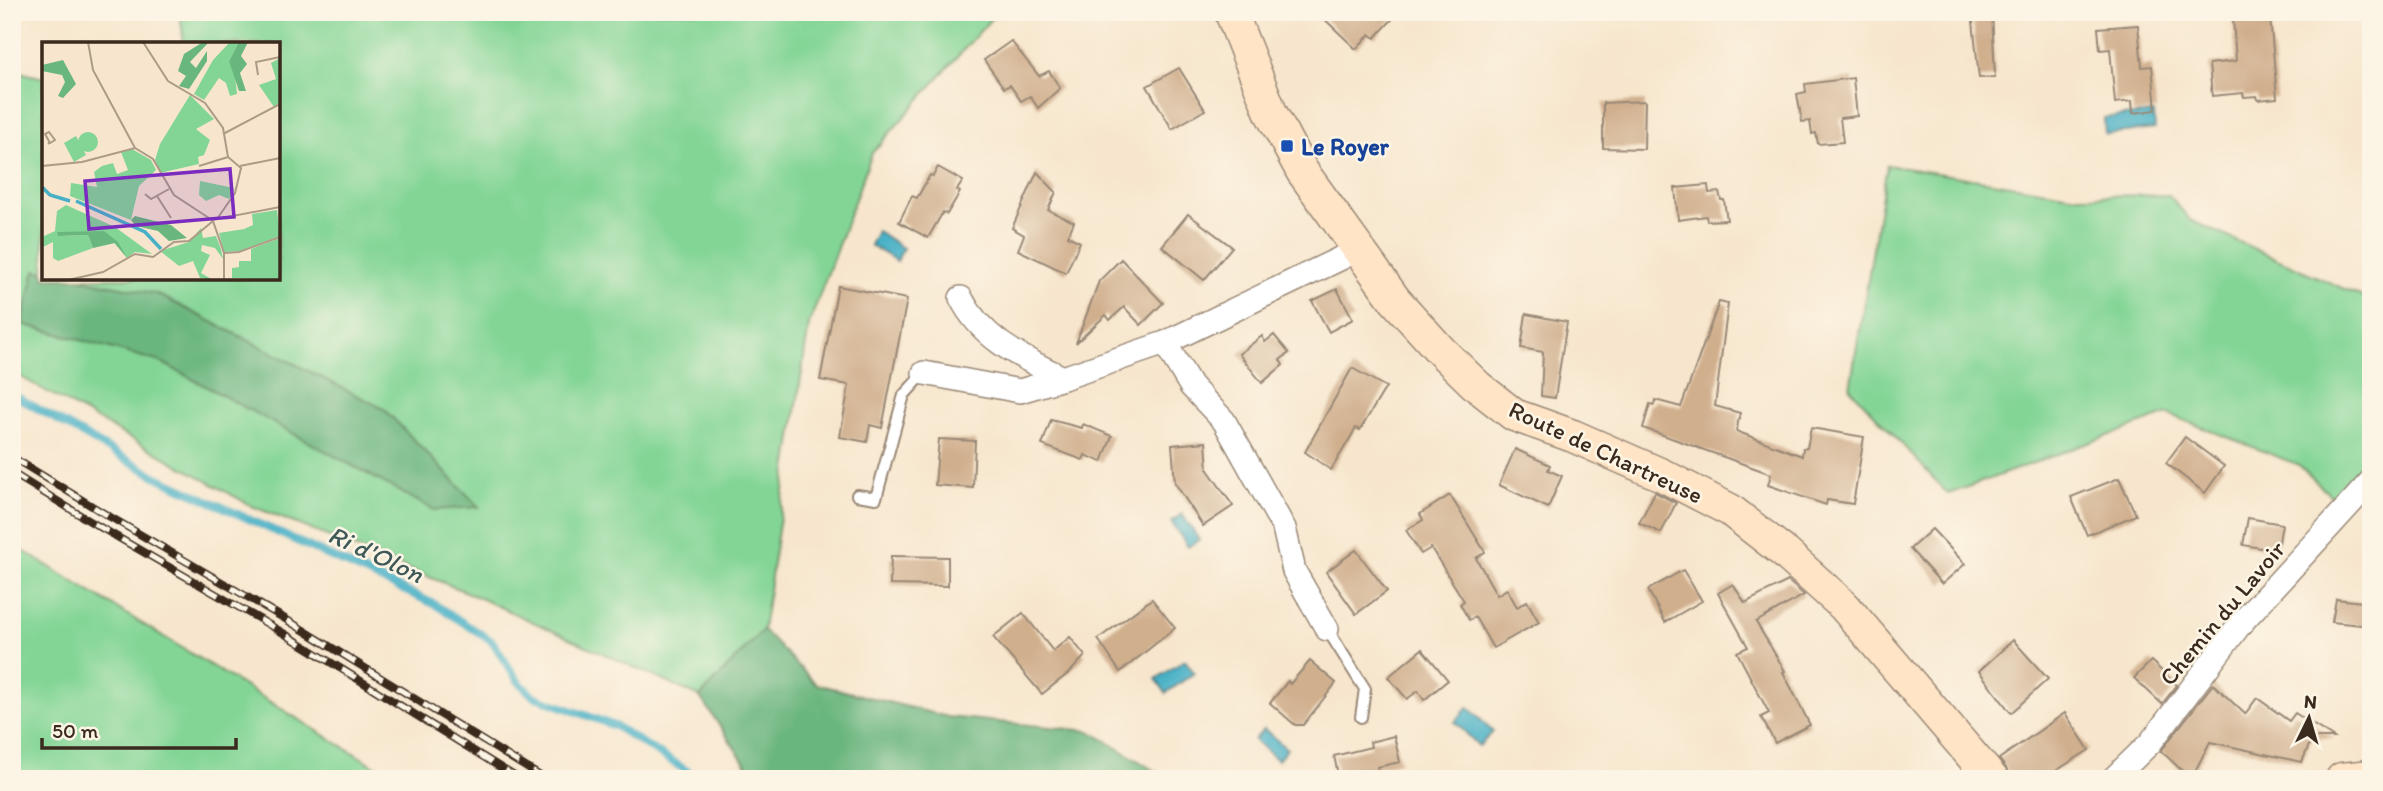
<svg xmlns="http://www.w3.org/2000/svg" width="2383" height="791" font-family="Itim,sans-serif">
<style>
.green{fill:#83d596;stroke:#5f805a;stroke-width:2}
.forest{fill:#6ab67f;stroke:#52704e;stroke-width:2}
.water{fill:#47b0c6;stroke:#416d72;stroke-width:2}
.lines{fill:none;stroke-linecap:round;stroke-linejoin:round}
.stream{stroke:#47b0c6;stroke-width:8}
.building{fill:#d0af8d}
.lane-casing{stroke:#998876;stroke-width:14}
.street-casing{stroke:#998876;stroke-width:26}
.secondary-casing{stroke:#998876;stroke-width:35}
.lane{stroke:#fff;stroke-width:10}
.street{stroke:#fff;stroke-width:23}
.secondary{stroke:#ffe4c6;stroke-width:32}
.rail-casing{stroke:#3b2a1e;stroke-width:8}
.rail{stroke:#fcf5e5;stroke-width:5;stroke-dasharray:16;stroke-linecap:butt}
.transit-dot{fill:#1a4fb4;stroke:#fcf5e5;stroke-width:2.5}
.labels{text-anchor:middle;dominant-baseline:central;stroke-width:5;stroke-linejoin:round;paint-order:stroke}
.transit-label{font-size:24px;font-weight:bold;fill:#164399;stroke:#fcf5e5;text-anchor:start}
.street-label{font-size:24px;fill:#3b2a1e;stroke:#fcf5e5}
.water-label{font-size:26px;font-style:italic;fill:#3f5959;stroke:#fcf5e5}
.inset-river{fill:none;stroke:#47b0c6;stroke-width:3.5}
.inset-road{fill:none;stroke:#ac9b87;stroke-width:2}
.view{fill:#7b2cbf;fill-opacity:0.15;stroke:#7b2cbf;stroke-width:3.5}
.inset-edge{fill:none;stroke:#3b2a1e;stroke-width:3.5}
</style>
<rect width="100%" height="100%" fill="#fcf5e5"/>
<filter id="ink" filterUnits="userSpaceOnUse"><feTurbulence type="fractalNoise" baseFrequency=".0143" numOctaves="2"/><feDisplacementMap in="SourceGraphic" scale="14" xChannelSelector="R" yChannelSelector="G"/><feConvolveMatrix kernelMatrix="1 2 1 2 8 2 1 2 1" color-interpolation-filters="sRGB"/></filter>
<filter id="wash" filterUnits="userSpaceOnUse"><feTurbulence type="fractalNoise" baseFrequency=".00686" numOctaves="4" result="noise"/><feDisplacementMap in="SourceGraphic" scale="28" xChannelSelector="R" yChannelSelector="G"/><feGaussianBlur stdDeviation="1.57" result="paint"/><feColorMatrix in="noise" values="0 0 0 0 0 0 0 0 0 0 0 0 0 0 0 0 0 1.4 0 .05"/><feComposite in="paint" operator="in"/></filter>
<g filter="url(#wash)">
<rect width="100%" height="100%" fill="#f7e6cd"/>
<!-- green -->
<g class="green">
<polygon points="180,12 997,12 872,153 809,324 763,630 700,697 464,591 252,506 12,372 12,70 44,78 44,278 278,278 278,44 184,44"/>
<polygon points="1887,165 2077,196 2169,195 2190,220 2371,301 2371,452 2333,498 2299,465 2168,414 1948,494 1850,388"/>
<polygon points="12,544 396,779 12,779"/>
</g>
<!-- forest -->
<g class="forest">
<polygon points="35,270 44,272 44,278 75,278 157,294 384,409 479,507 434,510 161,362 22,324"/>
<polygon points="763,630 816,684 948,717 1090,731 1168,779 756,779 700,697"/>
</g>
<!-- water -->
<g class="water">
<polygon points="2154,113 2155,129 2105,134 2104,118"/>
<polygon points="877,231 903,248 897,261 870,245"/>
<polygon points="1182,514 1199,540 1188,547 1171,522"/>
<polygon points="1185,660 1194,673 1166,693 1156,679"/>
<polygon points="1468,707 1493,732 1479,746 1455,722"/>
<polygon points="1264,729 1287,749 1278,760 1254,740"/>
</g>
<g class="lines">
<!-- stream -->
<polyline class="stream" points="12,394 157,477 434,604 492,641 518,681 533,696 615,726 700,779"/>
</g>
<g id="blocks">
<!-- building -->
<g class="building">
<polygon points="1317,12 1399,12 1375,38 1370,34 1356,49"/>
<polygon points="1972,12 1992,12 1995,77 1979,78"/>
<polygon points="2270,16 2277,98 2258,100 2257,96 2244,97 2243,93 2212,96 2209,64 2236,61 2233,19"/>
<polygon points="2138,25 2142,67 2152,66 2156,110 2133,113 2132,101 2115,103 2110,49 2100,50 2098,28"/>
<polygon points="1011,41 1039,76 1049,71 1060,88 1038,108 1030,96 1021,101 1010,85 1004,88 984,60"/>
<polygon points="1179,68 1205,110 1172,129 1147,86"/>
<polygon points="1853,78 1857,116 1840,118 1843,142 1818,144 1816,133 1812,134 1810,121 1802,122 1797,94 1806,92 1805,84"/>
<polygon points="1645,101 1644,149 1603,148 1603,103"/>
<polygon points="938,167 963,181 957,190 960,192 947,214 943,212 928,238 899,222 912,196 917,198 930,175 933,176"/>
<polygon points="1037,172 1056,192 1048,210 1074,222 1068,236 1080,242 1066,273 1018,250 1024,235 1012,228"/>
<polygon points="1708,185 1709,193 1719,192 1721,200 1724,200 1727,220 1707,221 1706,216 1678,220 1675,188"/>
<polygon points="1188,214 1232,247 1204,280 1162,246"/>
<polygon points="1121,259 1163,303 1141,325 1124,307 1110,320 1106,315 1076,343 1099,281"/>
<polygon points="838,286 907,299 882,428 870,425 867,442 840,437 849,385 820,380"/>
<polygon points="1337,289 1353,319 1329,332 1312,301"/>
<polygon points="1719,302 1728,304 1715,406 1740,413 1736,431 1802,456 1803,448 1807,448 1811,428 1864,437 1853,504 1827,500 1826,505 1768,485 1771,474 1643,428 1650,404 1654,405 1655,400 1681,407"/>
<polygon points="1526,314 1567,322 1555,398 1541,396 1543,352 1521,348"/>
<polygon points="1274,335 1289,353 1280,360 1283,365 1262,383 1239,354 1262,336 1265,342"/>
<polygon points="1352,368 1386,387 1360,430 1356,428 1331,470 1305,452"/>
<polygon points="1051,420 1082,428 1083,424 1112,436 1102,462 1085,455 1083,460 1042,445"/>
<polygon points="2185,437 2224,466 2205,493 2166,463"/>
<polygon points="939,439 975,441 973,488 935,485"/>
<polygon points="1206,442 1208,470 1233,506 1203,526 1175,483 1172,445"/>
<polygon points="1515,449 1550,465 1548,470 1562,476 1548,508 1499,485"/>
<polygon points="2119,478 2136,515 2087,535 2071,497"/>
<polygon points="1655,492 1676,503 1661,533 1639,523"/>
<polygon points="1450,495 1485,552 1476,558 1497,595 1507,589 1517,607 1527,601 1539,622 1493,648 1475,617 1469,620 1460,604 1464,601 1431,548 1421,554 1406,530 1423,520 1420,514"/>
<polygon points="2248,518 2282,524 2279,542 2267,549 2243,545"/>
<polygon points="1932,529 1965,564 1942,584 1910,549"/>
<polygon points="1356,550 1387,591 1356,614 1326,572"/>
<polygon points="891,556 948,557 948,586 890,585"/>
<polygon points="1683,570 1702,601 1665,622 1648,590"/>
<polygon points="1788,581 1804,595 1756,622 1785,671 1783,672 1810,725 1775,743 1761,717 1769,713 1737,652 1748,647 1718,593 1733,584 1745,603"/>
<polygon points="1152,599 1175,628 1120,672 1098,639"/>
<polygon points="2336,599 2371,603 2371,626 2332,622"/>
<polygon points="1023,613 1053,651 1070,637 1085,656 1070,672 1042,694 993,637"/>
<polygon points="2013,640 2048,679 2011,713 1979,671"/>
<polygon points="1422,649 1448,680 1424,700 1418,691 1407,699 1388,677"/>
<polygon points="1310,661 1336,683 1303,725 1295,725 1270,703 1288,681 1290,684"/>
<polygon points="2151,661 2177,685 2162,704 2134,678"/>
<polygon points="2213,684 2245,714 2257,698 2289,721 2295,713 2334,738 2312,738 2302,762 2210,742 2191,779 2161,751"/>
<polygon points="2065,713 2089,750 2043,779 2010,779 2006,768 1999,759"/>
<polygon points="1394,736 1400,762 1377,767 1379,776 1366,779 1339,779 1334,756 1371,747 1370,742"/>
</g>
</g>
</g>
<g filter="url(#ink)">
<use href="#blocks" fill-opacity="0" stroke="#998876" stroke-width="2"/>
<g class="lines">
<defs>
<g id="lane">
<polyline points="857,495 876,498 904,395 924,373"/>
<polyline points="1327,629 1365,689 1361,717"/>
</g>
<g id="street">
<path d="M961,298c21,42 62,60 102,80l102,-35 193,-93"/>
<polyline points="1165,343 1191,386 1224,421 1284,528 1294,571 1327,629"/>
<polyline points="924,373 1020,391 1063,378"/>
<polyline points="2113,779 2150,743 2242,622 2371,481"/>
</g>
<g id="secondary">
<polyline points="1231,12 1271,113 1302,171 1395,300 1440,350 1477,386 1514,415 1573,436 1662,475 1730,510 1785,553 1844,606 1992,779"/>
<polyline points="2342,779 2371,776"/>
</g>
</defs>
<!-- lane casing -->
<use href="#lane" class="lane-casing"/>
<!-- street casing -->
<use href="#street" class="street-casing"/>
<!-- secondary casing -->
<use href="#secondary" class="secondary-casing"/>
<!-- lane -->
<use href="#lane" class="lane"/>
<!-- street -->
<use href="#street" class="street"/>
<!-- secondary -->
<use href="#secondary" class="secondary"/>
<defs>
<g id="rail">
<polyline points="12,457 100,511 292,623 545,779"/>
<polyline points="12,473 93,523 285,634 519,779"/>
</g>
</defs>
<!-- rail casing -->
<use href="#rail" class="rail-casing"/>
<!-- rail -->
<use href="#rail" class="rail"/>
</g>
</g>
<!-- markers -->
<rect class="transit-dot" x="1280" y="139" width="14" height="14" rx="3.5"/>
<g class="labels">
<!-- transit labels -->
<g class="transit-label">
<text x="1301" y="146">Le Royer</text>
</g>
<!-- street labels -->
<g class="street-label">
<text transform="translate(1606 452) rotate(25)">Route de Chartreuse</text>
<text transform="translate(2222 613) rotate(-50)">Chemin du Lavoir</text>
</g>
<!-- water labels -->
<g class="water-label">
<text transform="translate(376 554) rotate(25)">Ri d'Olon</text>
</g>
</g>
<!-- overview -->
<g transform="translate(42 42)">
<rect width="238" height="238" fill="#f7e6cd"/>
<path d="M188,0h9l-10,19 5,5 3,28 -7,2 -4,-13 -7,-5 -15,22 -10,-6 19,-34zM238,16v44l-6,5 -15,-22 17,-6 -5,-16zM148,53l24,24 -18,10 14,11 -6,15 -6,2 1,7 -39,9 -5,-13 5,-16zM36 100a10 10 0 1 1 20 0a10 10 0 1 1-20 0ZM34,94l10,19 -12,7 -10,-19zM90,107l19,11 5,10 -17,16 -8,34 -61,-24 1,-13 26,4 -3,-15 8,-6 11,-3 4,11 11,-4 -7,-18zM158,139l34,7 -1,6 -4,5 -10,-4 -13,6 -7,-6zM24,163l49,22 37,27 -17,-2 -8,6 -23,-27 -45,5 29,-1 5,13 -35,13 -5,-3v-16l-10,5 -1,-10 13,-6 2,-20zM235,168l3,26 -40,15 -16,1 -5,-19 25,-4 9,-4 -1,-11zM159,186l2,10 13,-2 5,13 2,10 -8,-11 -13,-3 -1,6 9,4 -9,18 12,7 -13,-2 -7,-17 -14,5 -19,-15 29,-9zM238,196v42l-48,-2v-10l7,-1v-6h12v-12z" fill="#83d596"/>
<path d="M161,0h6l-19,20 6,6 11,-17v10l-18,28 -10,-3 7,-10 -8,-5 6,-17zM197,0h9l-7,14 6,8 -7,9 6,18h-7l-10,-30zM21,18l13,24 -13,14 -5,-2 7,-14 -3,-7 -20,-4v-6zM93,174l36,9 16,13 -18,3 -11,-10 -22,-5 -5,-6zM62,189l14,11 9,16 -12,-15 -22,5 -5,-13 -30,1 -1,-4z" fill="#6ab67f"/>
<path class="inset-river" d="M0,145l8,8 20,6M34,159l69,31 16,17"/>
<path class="inset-road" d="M46,0l5,28 42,78M101,0l25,39 37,22 18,25 5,29 13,11 -6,25 -18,26M216,33l-2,-13 24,-5M181,92l57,-30M6,102l1,-1h1l5,-3 -6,-8 -4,2 5,9M0,124l40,-4 53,-14 18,11 21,36 38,25 68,-13M157,124l29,-9M198,124l40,-8M103,152l6,5 18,-10M115,154l14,22M171,179l11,32v27M182,211l15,-1 41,-15M26,238l35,-8 32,-18 18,3 21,-15 15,-1 24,-20"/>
<path class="view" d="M188,127l4,48 -145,12 -4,-48z"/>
<rect width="238" height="238" class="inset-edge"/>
</g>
<!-- margin -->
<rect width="2383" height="791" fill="none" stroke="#fcf5e5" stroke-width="42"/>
<!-- north arrow -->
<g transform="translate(2309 718) rotate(5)" stroke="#fcf5e5" stroke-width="5" paint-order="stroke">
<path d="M0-5L12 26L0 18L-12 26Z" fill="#3b2a1e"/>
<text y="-10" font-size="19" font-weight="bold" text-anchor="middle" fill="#3b2a1e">N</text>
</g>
<!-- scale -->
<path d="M42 738v10h194v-10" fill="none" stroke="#3b2a1e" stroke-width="3.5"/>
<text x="52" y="738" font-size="21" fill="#3b2a1e" stroke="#fcf5e5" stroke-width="5" paint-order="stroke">50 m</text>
</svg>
